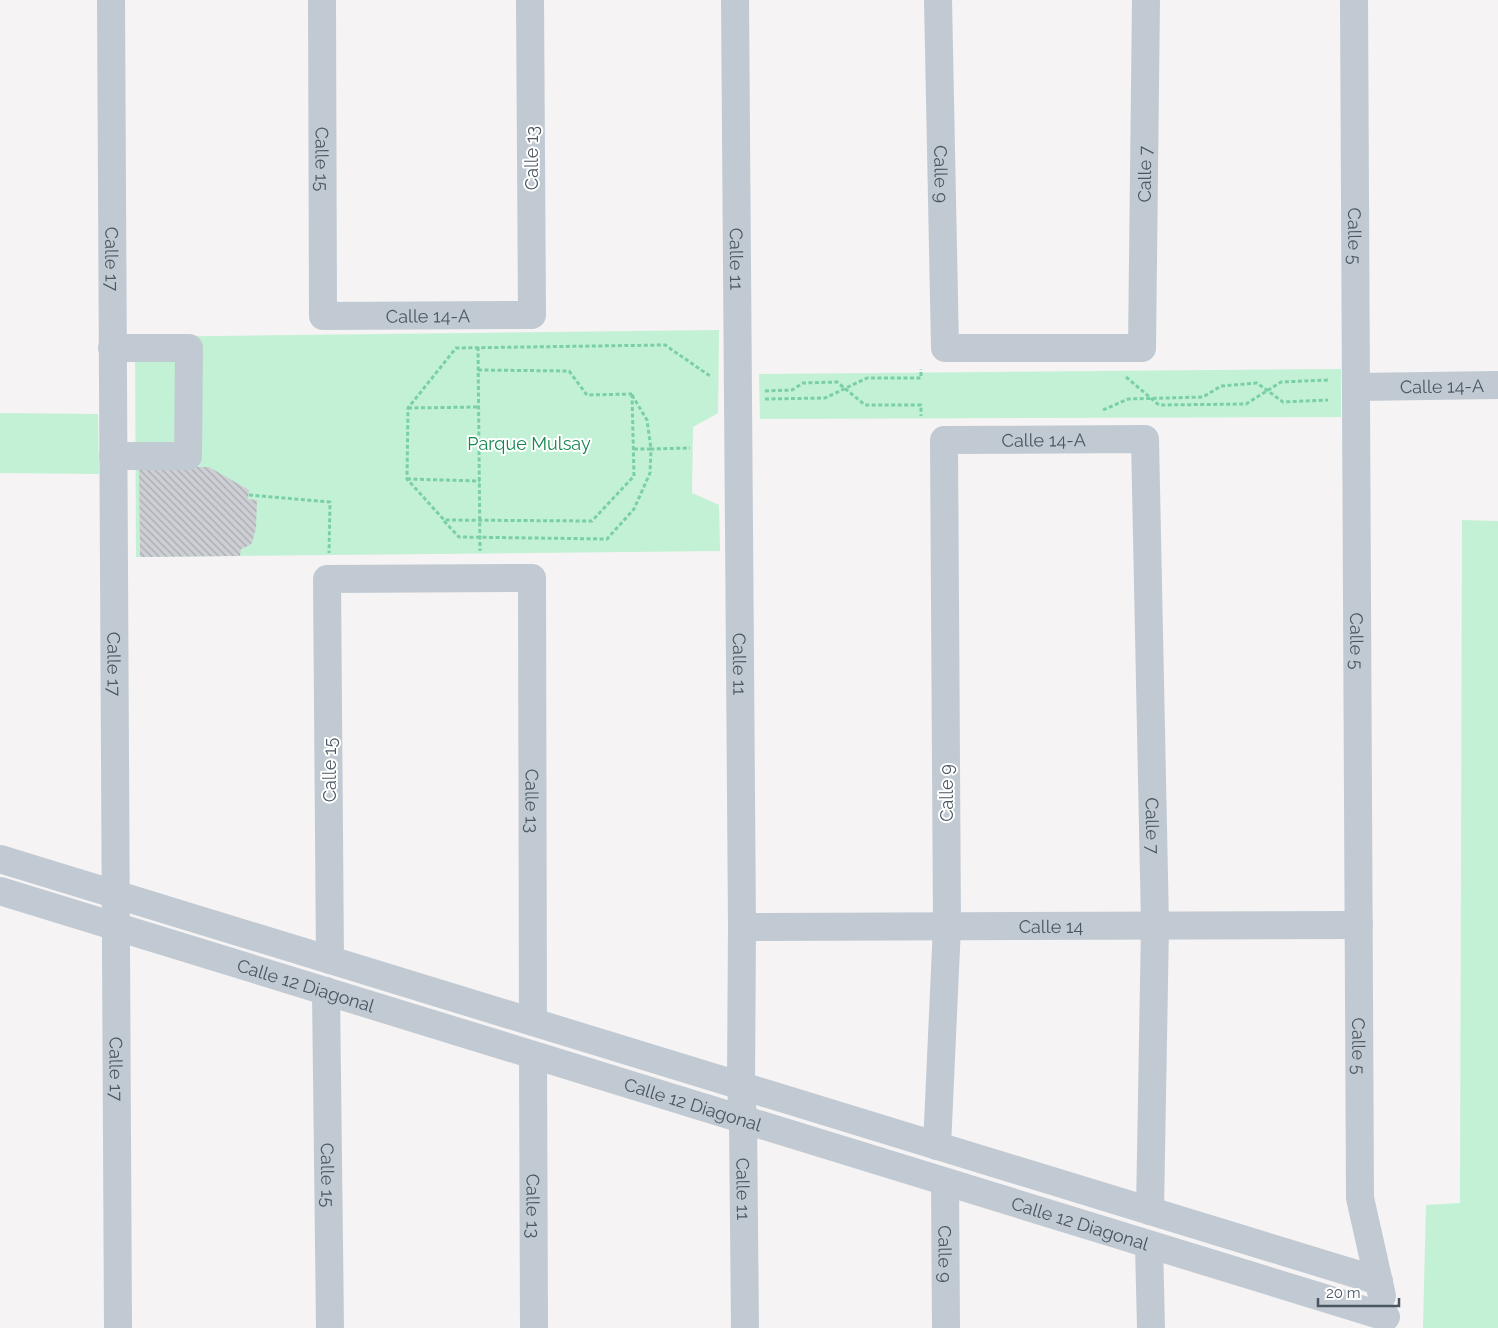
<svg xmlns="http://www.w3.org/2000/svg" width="1498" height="1328" font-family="Raleway,sans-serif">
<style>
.park{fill:#c3f1d5}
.building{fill:url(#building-back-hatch)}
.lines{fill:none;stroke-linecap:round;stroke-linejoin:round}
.path{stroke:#7ad0a6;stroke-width:3;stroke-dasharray:4 2.5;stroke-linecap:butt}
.minor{stroke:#c1cad2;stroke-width:28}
.labels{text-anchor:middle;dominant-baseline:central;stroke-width:4;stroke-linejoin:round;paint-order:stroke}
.street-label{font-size:18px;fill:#4a5661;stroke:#fff}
.park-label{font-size:18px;fill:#17864f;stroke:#fff}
</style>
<defs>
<pattern id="building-back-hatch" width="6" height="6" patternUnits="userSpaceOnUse" patternTransform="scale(1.25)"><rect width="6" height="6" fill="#cdcfd5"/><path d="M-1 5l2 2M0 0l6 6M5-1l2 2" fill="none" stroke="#a8abb0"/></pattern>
</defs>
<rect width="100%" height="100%" fill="#f5f3f3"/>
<!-- park -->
<g class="park">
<polygon points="719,330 718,413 693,427 692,493 719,505 720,551 136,557 135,337"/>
<polygon points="1341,369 1341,417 760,419 759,374"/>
<polygon points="0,413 98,414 99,474 0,473"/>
<polygon points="1462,520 1498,521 1498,1328 1423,1328 1426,1205 1460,1203"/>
</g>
<!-- building -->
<polygon class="building" points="139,467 209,467 249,490 248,499 257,500 256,528 252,543 248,546 241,549 240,556 140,557"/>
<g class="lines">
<!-- path -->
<g class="path">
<polyline points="478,347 480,551"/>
<polyline points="478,370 569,371 587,395 632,394"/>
<polyline points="1126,377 1159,405 1246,404 1281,382 1328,380"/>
<polyline points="765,391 792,390 803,383 837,382 865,405 921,405 921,416"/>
<polyline points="632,394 634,476 592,521 444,520 407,479 408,408 456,348 665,345 710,376"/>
<polyline points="632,395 647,420 651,449 633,449"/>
<polyline points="765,399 825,398 867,378 921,378 921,369"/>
<polyline points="408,408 479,407"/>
<polyline points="1103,410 1128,399 1203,397 1221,386 1257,383 1283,402 1328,400"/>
<polyline points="407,479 480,481"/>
<polyline points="249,495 330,502 329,553"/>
<polyline points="444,521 459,537 607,539 634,509 650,473 651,449 690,448"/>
</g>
<!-- minor -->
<g class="minor">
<path id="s1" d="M111,0l7,1328"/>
<path id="s2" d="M322,0l1,316 209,-1 -2,-315"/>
<path id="s3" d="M735,0l7,927 -1,159 2,34 2,208"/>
<path id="s4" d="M938,0l7,348h197l4,-348"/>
<path id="s5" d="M1354,0l6,1198 22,98"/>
<polyline points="112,348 189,348 188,456 113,456"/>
<path id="s6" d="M1356,387l142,-2"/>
<polyline points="0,859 1379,1281"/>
<path id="s7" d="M0,891l1386,426"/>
<path id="s8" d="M742,927l617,-2"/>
<path id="s9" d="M330,960l-3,-381 205,-1 1,444"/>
<path id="s10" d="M326,991l4,337"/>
<path id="s11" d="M533,1055l1,273"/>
<path id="s12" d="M937,1146l10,-220 -3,-486 201,-1 10,486 -5,286"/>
<path id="s13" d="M945,1182l1,146"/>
<polyline points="1149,1245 1151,1328"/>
</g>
</g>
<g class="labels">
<!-- street labels -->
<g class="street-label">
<text stroke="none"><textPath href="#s2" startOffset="159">Calle 15</textPath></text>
<text transform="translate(531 158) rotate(-90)">Calle 13</text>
<text stroke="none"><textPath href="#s4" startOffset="174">Calle 9</textPath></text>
<text stroke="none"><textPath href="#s4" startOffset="719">Calle 7</textPath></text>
<text stroke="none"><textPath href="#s5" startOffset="236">Calle 5</textPath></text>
<text stroke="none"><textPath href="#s1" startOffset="259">Calle 17</textPath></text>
<text stroke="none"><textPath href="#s3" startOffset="259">Calle 11</textPath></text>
<text stroke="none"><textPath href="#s2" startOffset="421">Calle 14-A</textPath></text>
<text stroke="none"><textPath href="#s6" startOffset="86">Calle 14-A</textPath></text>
<text stroke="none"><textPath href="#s12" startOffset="806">Calle 14-A</textPath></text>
<text stroke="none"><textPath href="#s5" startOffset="641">Calle 5</textPath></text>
<text stroke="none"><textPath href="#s1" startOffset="664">Calle 17</textPath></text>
<text stroke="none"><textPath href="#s3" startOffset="664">Calle 11</textPath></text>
<text transform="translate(329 770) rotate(-90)">Calle 15</text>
<text transform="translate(946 793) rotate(-90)">Calle 9</text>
<text stroke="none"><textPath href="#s9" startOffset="809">Calle 13</textPath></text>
<text stroke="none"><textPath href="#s12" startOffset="1294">Calle 7</textPath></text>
<text stroke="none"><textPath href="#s8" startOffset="309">Calle 14</textPath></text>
<text stroke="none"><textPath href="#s7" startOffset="320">Calle 12 Diagonal</textPath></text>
<text stroke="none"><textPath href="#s5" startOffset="1046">Calle 5</textPath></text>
<text stroke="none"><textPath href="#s1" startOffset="1069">Calle 17</textPath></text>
<text stroke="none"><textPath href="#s7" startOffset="725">Calle 12 Diagonal</textPath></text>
<text stroke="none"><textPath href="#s10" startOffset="184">Calle 15</textPath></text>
<text stroke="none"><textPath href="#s3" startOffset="1189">Calle 11</textPath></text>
<text stroke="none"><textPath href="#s11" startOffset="151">Calle 13</textPath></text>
<text stroke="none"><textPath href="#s7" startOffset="1130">Calle 12 Diagonal</textPath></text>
<text stroke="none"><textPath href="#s13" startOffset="72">Calle 9</textPath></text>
</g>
<!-- park labels -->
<g class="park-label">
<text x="529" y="443">Parque Mulsay</text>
</g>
</g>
<!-- scale -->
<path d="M1318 1298v8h81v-8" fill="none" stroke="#4a5661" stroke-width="2.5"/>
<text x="1326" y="1298" font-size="15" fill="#4a5661" stroke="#ffffff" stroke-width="4" paint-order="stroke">20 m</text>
</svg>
